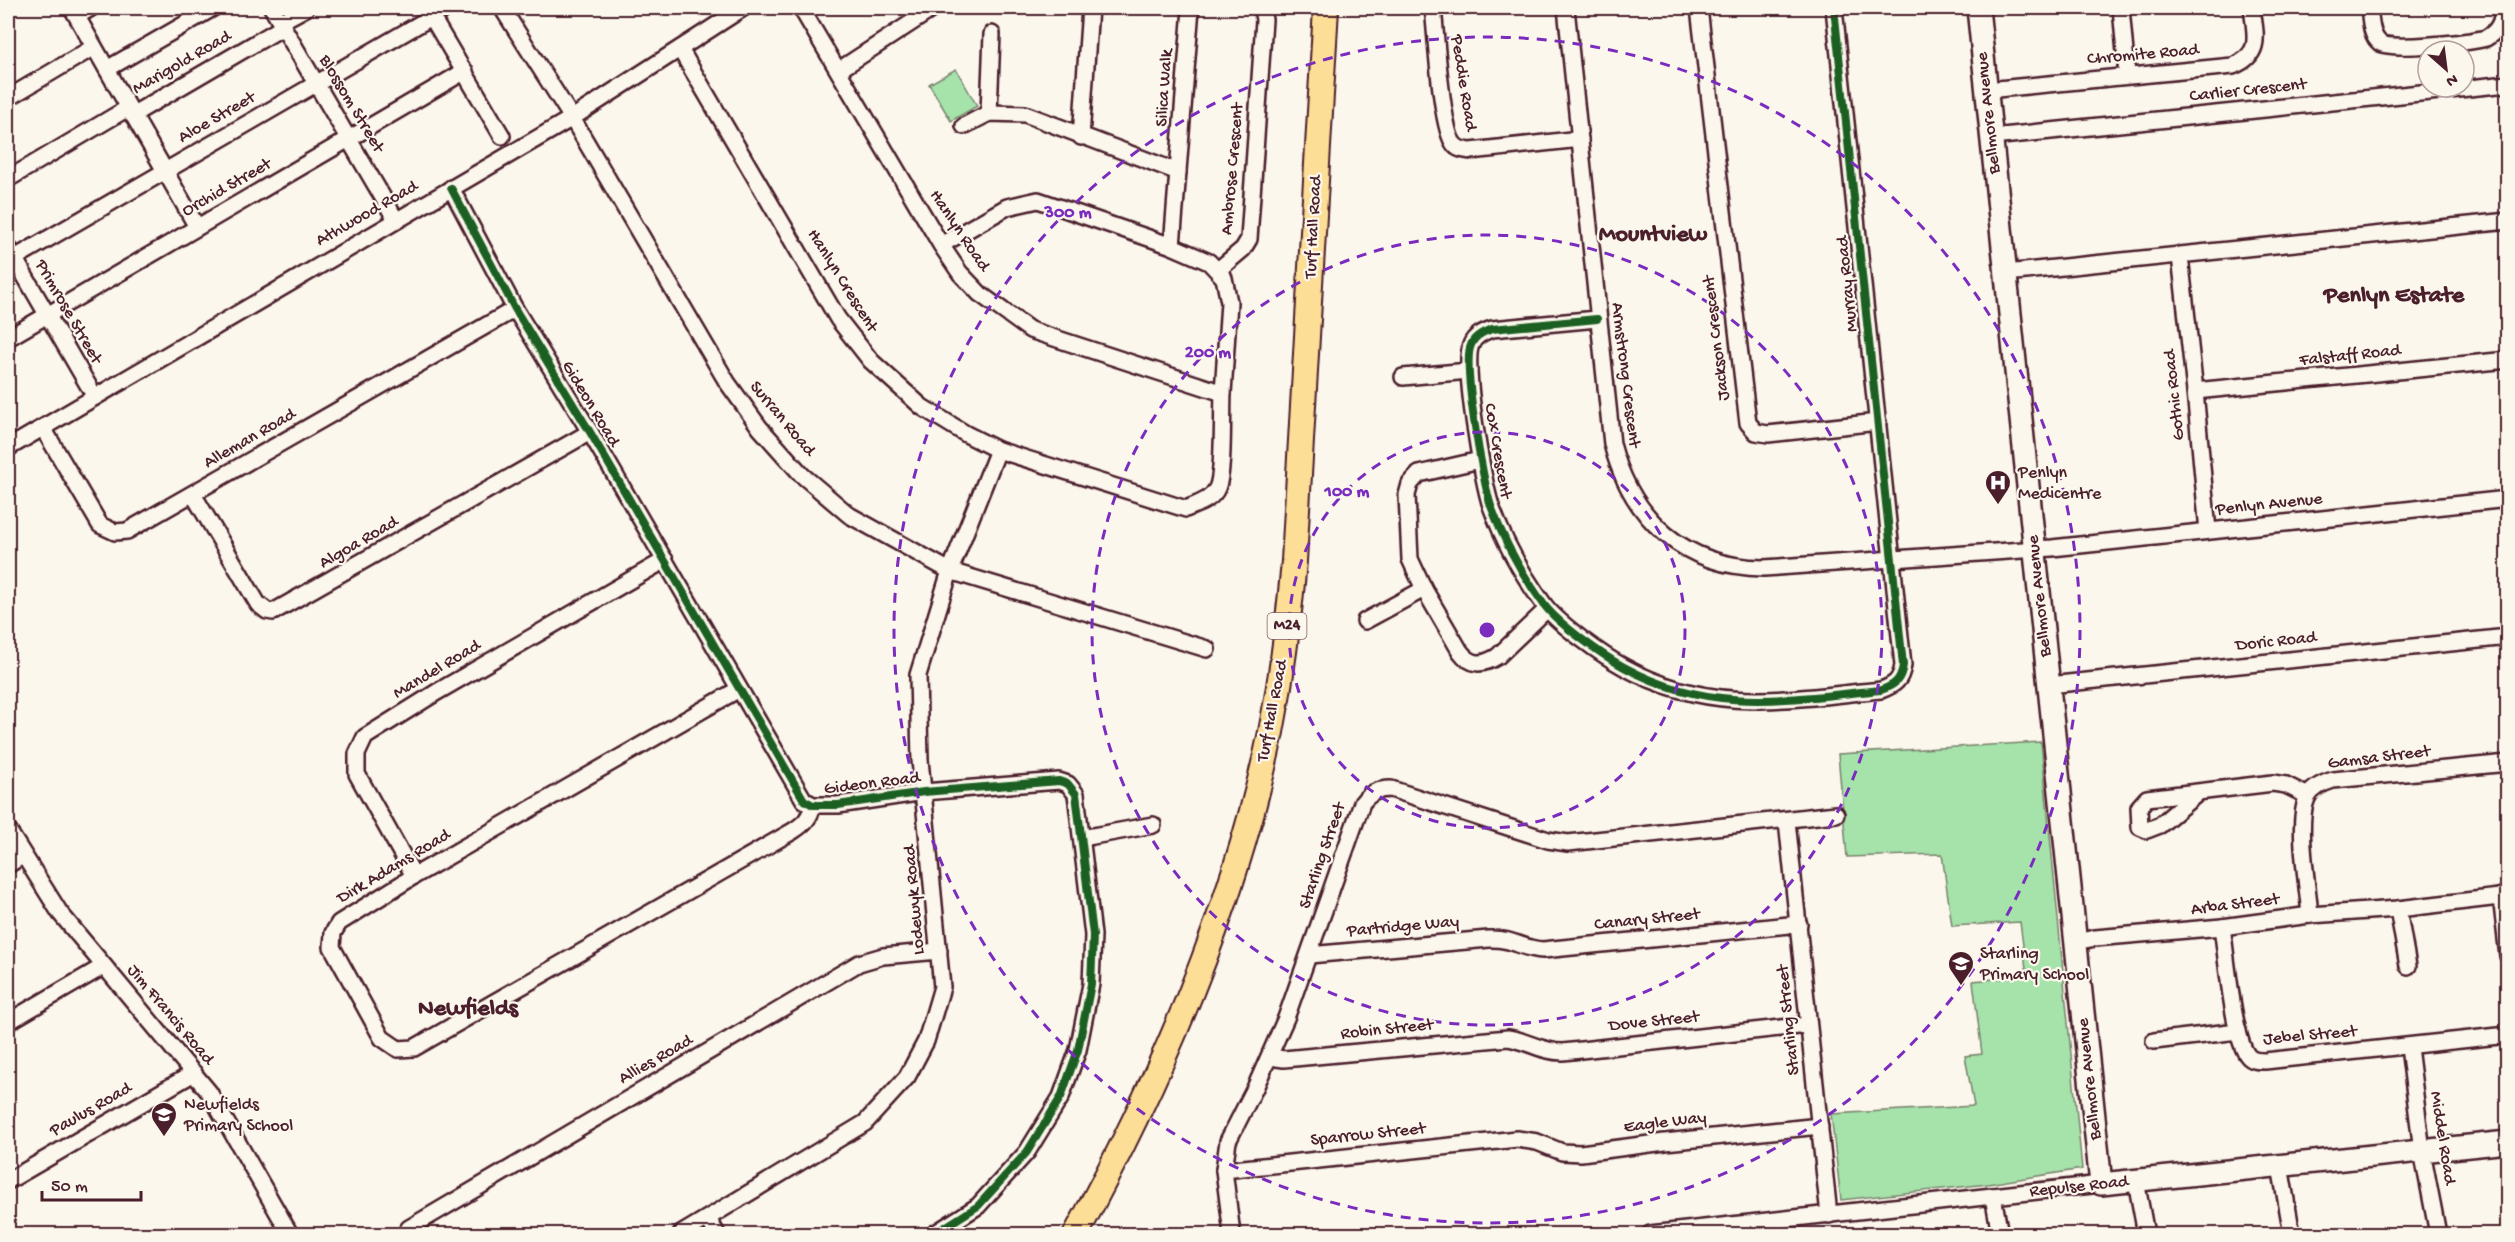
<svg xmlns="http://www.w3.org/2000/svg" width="2515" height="1242" font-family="'Gochi Hand',sans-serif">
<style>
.green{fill:#a5e3ab;stroke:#78816b;stroke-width:1.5}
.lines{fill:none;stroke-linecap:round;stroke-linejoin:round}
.street-casing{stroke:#4a1f2b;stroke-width:20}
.secondary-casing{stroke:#4a1f2b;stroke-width:26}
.primary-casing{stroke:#4a1f2b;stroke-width:28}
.street{stroke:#fbf7ec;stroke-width:15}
.secondary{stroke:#fbf7ec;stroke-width:21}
.primary{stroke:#fcde96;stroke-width:24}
.cycleway-casing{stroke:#fbf7ec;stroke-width:11}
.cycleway{stroke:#1b5e20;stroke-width:8}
.ring{fill:none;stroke:#7b2cbf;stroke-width:3;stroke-dasharray:10 8}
.labels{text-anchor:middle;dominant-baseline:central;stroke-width:4.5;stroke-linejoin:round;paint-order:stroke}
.shield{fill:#fbf7ec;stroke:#7f6065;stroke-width:1.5}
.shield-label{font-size:16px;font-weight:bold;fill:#4a1f2b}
.street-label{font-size:18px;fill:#4a1f2b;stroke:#fbf7ec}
.poi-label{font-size:18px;fill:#4a1f2b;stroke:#fbf7ec;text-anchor:start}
.district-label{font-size:24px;font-weight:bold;fill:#4a1f2b;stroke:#fbf7ec}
.centre{fill:#7b2cbf;stroke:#fbf7ec;stroke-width:3}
.ring-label{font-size:18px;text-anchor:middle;font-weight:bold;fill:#7b2cbf;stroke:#fbf7ec;stroke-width:4.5;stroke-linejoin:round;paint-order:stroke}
</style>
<rect width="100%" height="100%" fill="#fbf7ec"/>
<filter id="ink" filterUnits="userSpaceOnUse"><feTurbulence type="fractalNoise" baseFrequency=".0167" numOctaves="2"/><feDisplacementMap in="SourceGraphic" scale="12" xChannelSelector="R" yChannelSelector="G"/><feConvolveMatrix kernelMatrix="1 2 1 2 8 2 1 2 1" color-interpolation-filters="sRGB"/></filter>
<g filter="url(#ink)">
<!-- green -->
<g class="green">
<polygon points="956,69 977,106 951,121 929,84"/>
<polygon points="2041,742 2082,1169 1988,1184 1841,1200 1831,1114 1974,1106 1965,1056 1982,1054 1973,981 2027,976 2020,922 1952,926 1942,854 1847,857 1838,754"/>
</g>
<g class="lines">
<defs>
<g id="street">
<polyline points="72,8 197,227"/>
<polyline points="272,8 396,220"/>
<polyline points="502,8 572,118 727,382 760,428 802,475 849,515 950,571 1207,649"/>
<polyline points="801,8 941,245 960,273 980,294 1030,330 1223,393 1229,302 1224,278 1209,262 1172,246 1038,200 1007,207 941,245"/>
<path d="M1433,8c3,25 8,121 21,136 4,6 11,6 17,7l109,-12"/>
<path d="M1566,8l46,436c20,76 72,123 152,124l288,-20 456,-49"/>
<polyline points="1699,8 1748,423 1756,432 1768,434 1878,422"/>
<polyline points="2121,8 2127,75"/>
<path d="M2369,8c2,11 1,27 11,35 10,8 91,-1 106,-5 12,-7 18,-17 16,-30"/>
<polyline points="427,9 502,136"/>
<polyline points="77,16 91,8"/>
<polyline points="280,22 306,8"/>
<path d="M680,49l158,270 33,42 51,46 44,27 32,16 188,59c11,-5 26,-9 31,-21 7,-13 5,-77 6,-95"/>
<polyline points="107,69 213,8"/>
<polyline points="839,70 934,8"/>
<path d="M1987,90l246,-24c30,-12 22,-32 19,-58"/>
<polyline points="8,98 94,47"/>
<polyline points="989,113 992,34"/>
<polyline points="132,115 283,27"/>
<polyline points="964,126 989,113 1025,114 1178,172"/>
<polyline points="1081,137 1090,8"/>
<polyline points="1992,137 2508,84"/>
<polyline points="8,179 128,108"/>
<polyline points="451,188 515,309 590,432 804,800 813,805 838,805 924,792 1059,781 1068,784 1076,794 1093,935 1091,984 1078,1050 1061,1097 1027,1152 978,1206 934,1234"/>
<polyline points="1172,246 1191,8"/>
<polyline points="8,247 95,397"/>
<polyline points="2180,256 2195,391 2208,531"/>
<polyline points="8,262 447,8"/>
<polyline points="1218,270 1243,249 1249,239 1264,20 1262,8"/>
<polyline points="2006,273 2508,221"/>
<path d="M1597,319l-105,10c-9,3 -18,7 -21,16 -9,19 12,138 20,161 13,36 32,70 54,100 15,19 57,49 79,61 88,48 163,32 257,23 14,-5 20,-10 22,-25l-69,-657"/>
<polyline points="8,338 465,71"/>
<polyline points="1403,377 1469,371"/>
<polyline points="2195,391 2508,360"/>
<polyline points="43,428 100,525 115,532 127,531 515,309"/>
<polyline points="8,448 572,118 743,8"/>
<path d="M1480,460l-61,14 -9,10 -3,11 3,64 14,30 36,62c11,15 22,15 38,5l49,-47"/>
<polyline points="193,494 258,604 267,611 273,612 590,432"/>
<polyline points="1365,621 1424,589"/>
<polyline points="2049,685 2508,637"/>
<path d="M739,689l-325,187 -75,47 -6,10 -1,14 50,91 16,11 16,-1 379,-217c11,-7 17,-13 20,-26"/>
<polyline points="2199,792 2160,825 2147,830 2140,827 2139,807 2147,798 2273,783 2286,785 2308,796"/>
<polyline points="1787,821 1829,1215"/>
<polyline points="8,830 60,913 209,1092 290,1234"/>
<polyline points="1082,838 1153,825"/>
<polyline points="8,865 22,856"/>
<polyline points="414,876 357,774 357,754 365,737 437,692 665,560"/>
<polyline points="2501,896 2508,956"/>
<polyline points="2398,909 2408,966"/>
<path d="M2310,915c-2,-28 -14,-92 -3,-117 5,-10 16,-15 26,-18l175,-17"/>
<path d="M2222,927c4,25 11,112 26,129 4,5 11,5 17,5l243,-26"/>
<polyline points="2076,942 2095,938 2222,927 2310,915 2398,909 2508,896"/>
<path d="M1309,955l180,-16c24,-1 33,10 54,11l256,-26"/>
<polyline points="8,1022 104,966"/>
<polyline points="2154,1041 2238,1031"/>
<polyline points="2409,1047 2422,1151 2438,1234"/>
<path d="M1270,1057l14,2 224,-21c20,3 34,14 55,14l245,-27"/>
<polyline points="2280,1166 2292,1234"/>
<polyline points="1224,1170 1517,1139 1537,1142 1562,1152 1581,1153 1665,1142 1820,1126"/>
<polyline points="8,1181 194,1073"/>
<polyline points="2136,1181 2146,1234"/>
<polyline points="1993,1196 2000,1234"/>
<polyline points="708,1219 717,1234"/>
<polyline points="405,1234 409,1228 859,963 883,956 939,951"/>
<polyline points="681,1234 865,1123 907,1077 926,1041 942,987 920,760 918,675 950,571 998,450"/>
<path d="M1232,1234l-8,-64 4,-29 27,-53 31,-70 76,-215c8,-11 17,-14 29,-14l157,51 20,3 268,-29"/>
<polyline points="1650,1234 2101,1184"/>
</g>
<polyline id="secondary" points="1978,8 2101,1184 2508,1142"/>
<path id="primary" d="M1076,1234c86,-158 158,-325 195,-502 11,-57 18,-114 23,-171l32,-553"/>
</defs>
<!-- street casing -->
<use href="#street" class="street-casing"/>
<!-- secondary casing -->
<use href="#secondary" class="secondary-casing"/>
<!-- primary casing -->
<use href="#primary" class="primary-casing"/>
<!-- street -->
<use href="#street" class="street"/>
<!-- secondary -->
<use href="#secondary" class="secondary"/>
<!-- primary -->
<use href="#primary" class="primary"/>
<defs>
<g id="cycleway">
<polyline points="451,188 515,309 590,432 804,800 813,805 838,805 924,792 1059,781 1068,784 1076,794 1093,935 1091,984 1078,1050 1061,1097 1027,1152 978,1206 934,1234"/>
<path d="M1597,319l-105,10c-9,3 -18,7 -21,16 -9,19 12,138 20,161 13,36 32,70 54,100 15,19 57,49 79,61 88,48 163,32 257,23 14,-5 20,-10 22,-25l-69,-657"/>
</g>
</defs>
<!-- cycleway casing -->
<use href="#cycleway" class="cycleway-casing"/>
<!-- cycleway -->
<use href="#cycleway" class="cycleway"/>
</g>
</g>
<!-- distance rings -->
<g class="ring">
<circle cx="1487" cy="630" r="198"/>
<circle cx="1487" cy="630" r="395"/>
<circle cx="1487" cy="630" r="593"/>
</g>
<!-- icons -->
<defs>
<symbol id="hospital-pin" viewBox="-11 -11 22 30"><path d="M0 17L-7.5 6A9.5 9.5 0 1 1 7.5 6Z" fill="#4a1f2b" stroke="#fbf7ec"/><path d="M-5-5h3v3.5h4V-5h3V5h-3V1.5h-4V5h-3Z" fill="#fff"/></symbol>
<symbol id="school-pin" viewBox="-11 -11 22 30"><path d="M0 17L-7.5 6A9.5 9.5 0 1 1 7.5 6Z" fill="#4a1f2b" stroke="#fbf7ec"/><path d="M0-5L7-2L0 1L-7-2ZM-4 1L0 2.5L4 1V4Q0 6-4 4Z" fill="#fff"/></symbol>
</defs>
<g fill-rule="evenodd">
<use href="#hospital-pin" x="1983" y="468" width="30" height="40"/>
<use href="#school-pin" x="1946" y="949" width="30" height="40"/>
<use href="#school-pin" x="149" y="1100" width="30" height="40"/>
</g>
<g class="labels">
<!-- shield labels -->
<rect class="shield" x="1267.5" y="613" width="39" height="26" rx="4.5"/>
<g class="shield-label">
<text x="1287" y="626">M24</text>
</g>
<!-- street labels -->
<g class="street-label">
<text transform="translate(2143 55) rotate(-5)">Chromite Road</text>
<text transform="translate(182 63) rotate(-30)">Marigold Road</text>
<text transform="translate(1463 83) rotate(81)">Peddie Road</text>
<text transform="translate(1165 88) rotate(-86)">Silica Walk</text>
<text transform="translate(2248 91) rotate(-6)">Carlier Crescent</text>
<text transform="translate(351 104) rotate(59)">Blossom Street</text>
<text transform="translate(1989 113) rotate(-96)">Bellmore Avenue</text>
<text transform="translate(217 118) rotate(-30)">Aloe Street</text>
<text transform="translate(1233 169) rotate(-85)">Ambrose Crescent</text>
<text transform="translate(227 188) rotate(-30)">Orchid Street</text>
<text transform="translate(367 214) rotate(-30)">Athwood Road</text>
<text transform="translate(1314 227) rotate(-87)">Turf Hall Road</text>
<text transform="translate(959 231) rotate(56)">Hanlyn Road</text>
<text transform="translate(842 281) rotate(58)">Hanlyn Crescent</text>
<text transform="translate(1848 284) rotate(-96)">Murray Road</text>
<text transform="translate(68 312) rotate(60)">Primrose Street</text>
<text transform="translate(1717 338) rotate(-97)">Jackson Crescent</text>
<text transform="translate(2350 356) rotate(-6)">Falstaff Road</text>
<text transform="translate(1625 375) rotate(83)">Armstrong Crescent</text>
<text transform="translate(2175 395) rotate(-96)">Gothic Road</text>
<text transform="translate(590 404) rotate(59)">Gideon Road</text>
<text transform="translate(782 419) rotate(50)">Surran Road</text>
<text transform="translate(250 439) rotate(-30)">Alleman Road</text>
<text transform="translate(1497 451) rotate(80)">Cox Crescent</text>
<text transform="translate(2269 505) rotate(-6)">Penlyn Avenue</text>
<text transform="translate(359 543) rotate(-30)">Algoa Road</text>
<text transform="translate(2040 596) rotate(-96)">Bellmore Avenue</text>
<text transform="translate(2276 642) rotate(-6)">Doric Road</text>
<text transform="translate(437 670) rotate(-31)">Mandel Road</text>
<text transform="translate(1273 711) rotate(-79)">Turf Hall Road</text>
<text transform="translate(2379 758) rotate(-7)">Gamsa Street</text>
<text transform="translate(872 784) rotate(-7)">Gideon Road</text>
<text transform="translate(1323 856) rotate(-71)">Starling Street</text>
<text transform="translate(394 867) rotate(-31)">Dirk Adams Road</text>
<text transform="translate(915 900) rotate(-95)">Lodewyk Road</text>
<text transform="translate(2235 905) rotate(-7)">Arba Street</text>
<text transform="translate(1647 920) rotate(-6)">Canary Street</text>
<text transform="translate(1403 927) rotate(-5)">Partridge Way</text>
<text transform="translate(170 1015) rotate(50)">Jim Francis Road</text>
<text transform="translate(1789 1020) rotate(-96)">Starling Street</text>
<text transform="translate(1654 1022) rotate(-6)">Dove Street</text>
<text transform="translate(1387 1030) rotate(-6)">Robin Street</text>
<text transform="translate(2310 1036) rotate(-5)">Jebel Street</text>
<text transform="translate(656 1060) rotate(-30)">Allies Road</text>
<text transform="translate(2090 1079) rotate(-96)">Bellmore Avenue</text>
<text transform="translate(91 1110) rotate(-30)">Paulus Road</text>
<text transform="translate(1665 1123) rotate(-7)">Eagle Way</text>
<text transform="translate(1368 1135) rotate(-6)">Sparrow Street</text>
<text transform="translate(2442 1138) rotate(81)">Middel Road</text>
<text transform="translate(2079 1187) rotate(-6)">Repulse Road</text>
</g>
<!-- poi labels -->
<g class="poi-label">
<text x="2018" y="473">Penlyn<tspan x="2018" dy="21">Medicentre</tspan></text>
<text x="1980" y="954">Starling<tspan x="1980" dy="21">Primary School</tspan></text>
<text x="184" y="1105">Newfields<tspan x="184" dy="21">Primary School</tspan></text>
</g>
<!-- district labels -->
<g class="district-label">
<text x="1653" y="235">Mountview</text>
<text x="2394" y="296">Penlyn Estate</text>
<text x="468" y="1009">Newfields</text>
</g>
</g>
<circle cx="1487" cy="630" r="9" class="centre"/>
<g class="ring-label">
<text x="1068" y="217">300 m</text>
<text x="1208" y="357">200 m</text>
<text x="1347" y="496">100 m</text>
</g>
<!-- margin -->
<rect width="2515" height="1242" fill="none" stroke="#fbf7ec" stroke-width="30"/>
<rect x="15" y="15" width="2485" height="1212" fill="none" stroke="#4a1f2b" stroke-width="2" filter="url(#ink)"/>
<!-- north arrow -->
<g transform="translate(2446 69) rotate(152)"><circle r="28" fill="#fbf7ec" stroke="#b4a19f" stroke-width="1.5"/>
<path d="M0-4.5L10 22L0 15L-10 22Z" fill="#4a1f2b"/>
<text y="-9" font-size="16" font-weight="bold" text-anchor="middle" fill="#4a1f2b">N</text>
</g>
<!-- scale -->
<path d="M42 1191v9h99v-9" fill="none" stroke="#4a1f2b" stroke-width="3"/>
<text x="51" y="1191" font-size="18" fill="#4a1f2b" stroke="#fbf7ec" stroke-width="4.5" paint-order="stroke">50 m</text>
</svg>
